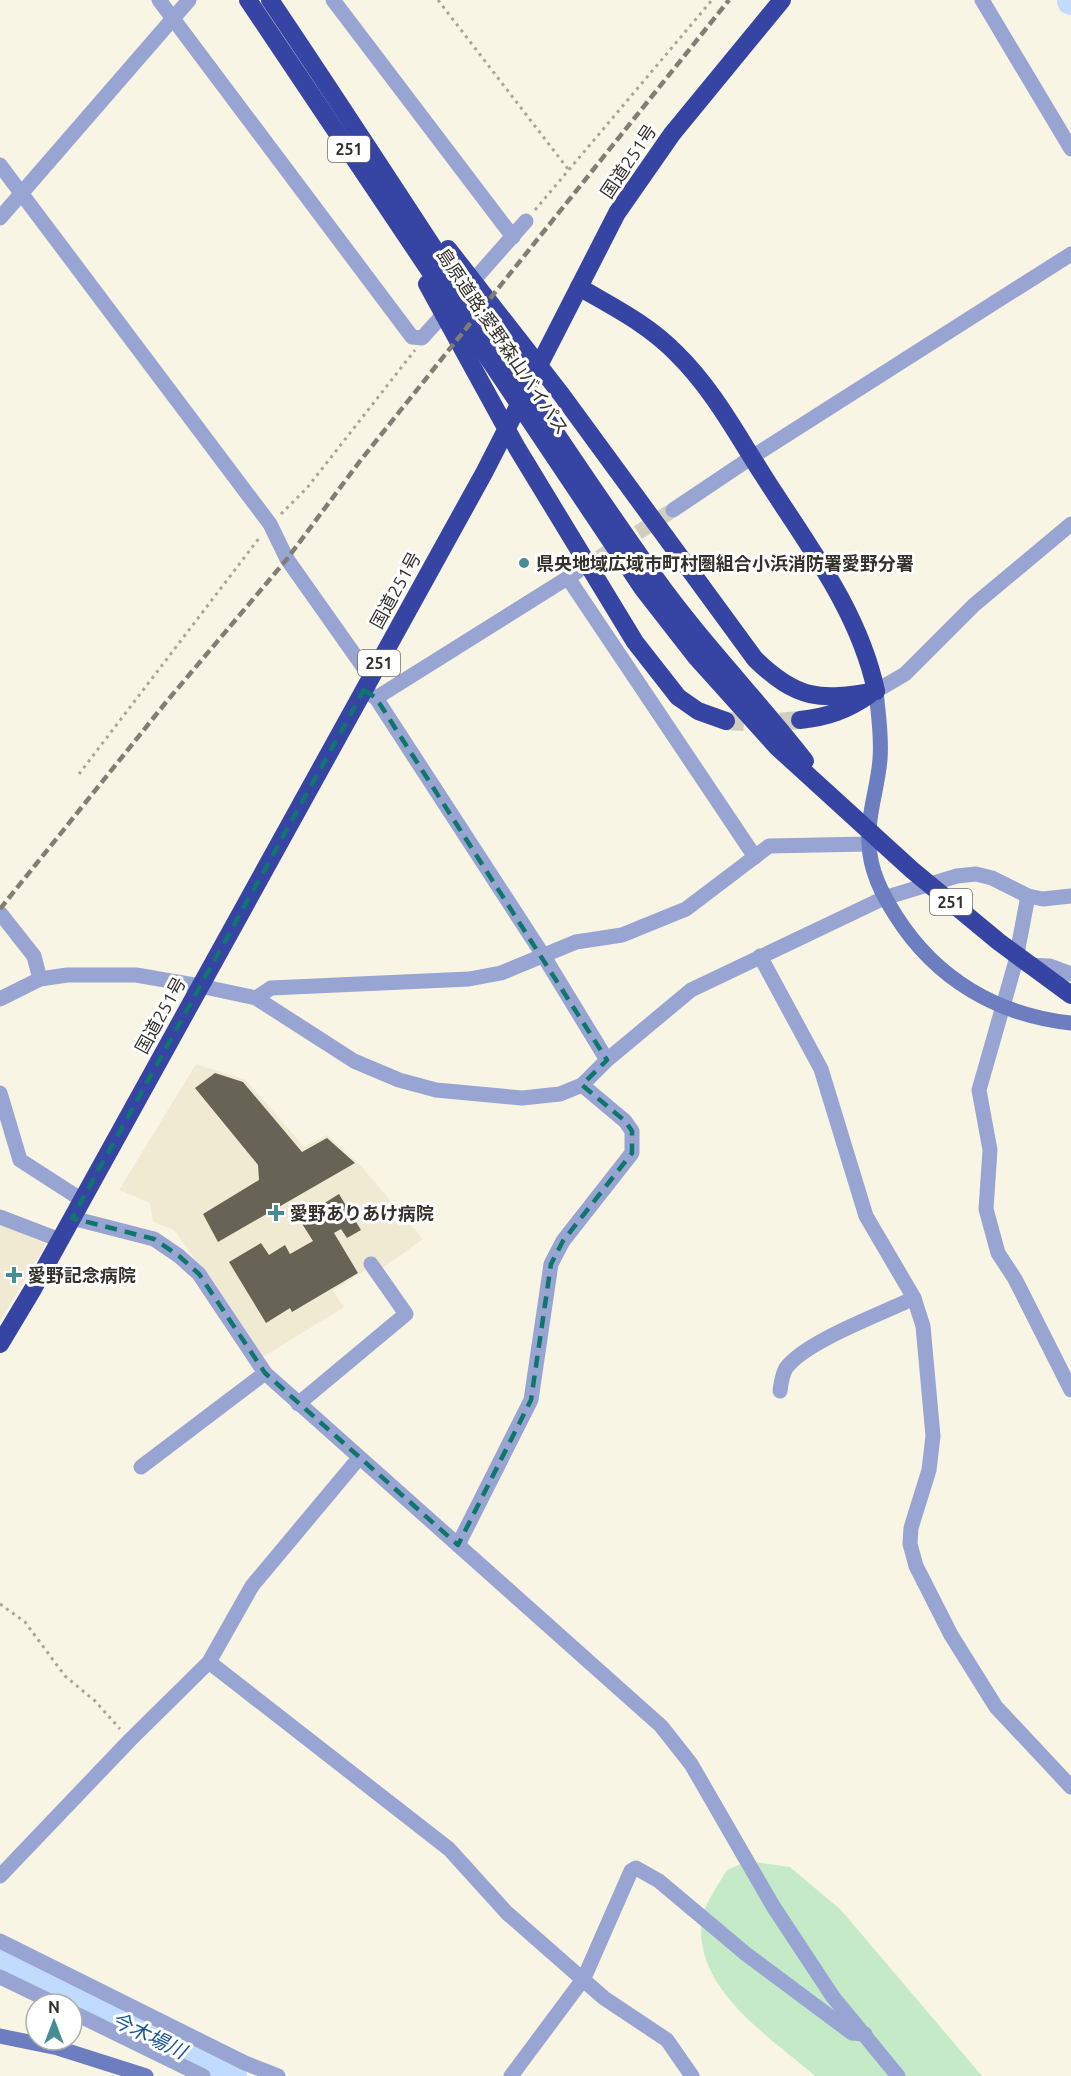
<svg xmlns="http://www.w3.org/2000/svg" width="1071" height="2076" font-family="Ubuntu,'Noto Sans JP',sans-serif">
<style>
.built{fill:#f0ead3}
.green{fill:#c5eac8}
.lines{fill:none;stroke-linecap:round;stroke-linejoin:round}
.river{stroke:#c0dbfd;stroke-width:28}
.building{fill:#676355}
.street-tunnel{stroke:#d1cebf;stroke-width:15;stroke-dasharray:15 8;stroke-linecap:butt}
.highway-tunnel{stroke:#d1cebf;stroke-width:18;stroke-dasharray:18 9;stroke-linecap:butt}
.path{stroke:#a9a69a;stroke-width:3;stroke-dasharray:3 4.5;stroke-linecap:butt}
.street{stroke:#98a5d3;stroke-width:15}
.secondary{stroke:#6c7dc0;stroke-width:15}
.highway{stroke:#3644a3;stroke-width:18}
.rail{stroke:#817e74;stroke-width:4.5;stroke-dasharray:9 4.5;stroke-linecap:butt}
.marked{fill:none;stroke:#0f766e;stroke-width:4.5;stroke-dasharray:12 8;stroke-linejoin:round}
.poi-dot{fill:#468d95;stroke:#fff;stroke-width:2}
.labels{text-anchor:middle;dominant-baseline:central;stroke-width:6;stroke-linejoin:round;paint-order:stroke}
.shield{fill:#fff;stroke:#706f6b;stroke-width:1.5}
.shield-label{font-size:16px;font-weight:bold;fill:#33312b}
.street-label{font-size:18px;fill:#33312b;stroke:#fff}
.poi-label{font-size:18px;font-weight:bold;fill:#33312b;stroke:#fff;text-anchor:start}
.water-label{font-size:20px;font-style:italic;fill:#195495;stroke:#fff}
</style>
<rect width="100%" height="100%" fill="#f9f5e4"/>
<!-- built -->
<g class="built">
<polygon points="196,1064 246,1080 304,1147 327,1135 361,1166 423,1239 381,1269 376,1263 333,1291 344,1307 263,1357 174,1230 153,1222 150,1203 119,1190"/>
<polygon points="0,1223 46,1244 0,1321"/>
</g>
<!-- green -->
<path class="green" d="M748,1861l42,6 51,43 141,166h-167c-46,-40 -123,-88 -113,-157 3,-17 17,-35 25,-49z"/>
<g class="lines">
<!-- river -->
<g class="river">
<polyline points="1071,0 1071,1"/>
<polyline points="0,1962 233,2076"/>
</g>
</g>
<!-- building -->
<g class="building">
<polygon points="215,1073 243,1082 302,1152 327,1138 355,1163 218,1242 203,1214 259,1180 258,1165 195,1088"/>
<polygon points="339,1194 361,1230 347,1238 341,1229 334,1233 358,1273 292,1312 290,1308 266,1323 229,1262 261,1243 269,1255 285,1245 290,1254 313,1241 299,1219"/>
</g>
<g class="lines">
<!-- street-tunnel -->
<polyline class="street-tunnel" points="580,570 673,510"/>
<!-- highway-tunnel -->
<polyline class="highway-tunnel" points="726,721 763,723 800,720"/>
<!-- path -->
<g class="path">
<polyline points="438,0 568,169"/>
<polyline points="535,210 712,0"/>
<polyline points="281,514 307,488 415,350"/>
<polyline points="79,774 260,537"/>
<polyline points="0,1604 25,1622 65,1676 95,1701 120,1729"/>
</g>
<!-- street -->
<g class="street">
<polyline points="159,0 412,337 422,338 450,307"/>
<polyline points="333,0 513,237"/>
<polyline points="982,0 1071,149"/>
<polyline points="0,165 270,524 287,559 371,678"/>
<polyline points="0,218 189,0"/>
<polyline points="466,289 526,221"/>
<polyline points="673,510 752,457 1071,254"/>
<polyline points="568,578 755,857"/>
<polyline points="364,690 376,698 543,955 607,1060"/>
<polyline points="876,691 905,674 974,605 1071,524"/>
<polyline points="376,698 577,572"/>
<polyline points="1028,896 1015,964 979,1090 990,1150 986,1209 998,1253 1015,1279 1071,1390"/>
<polyline points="0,913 34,956 40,979"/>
<polyline points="760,956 821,1069 866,1216 914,1298 923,1326 933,1436 929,1470 911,1528 910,1544 916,1566 951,1635 996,1707 1071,1787"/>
<polyline points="1027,965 1050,966 1071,974"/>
<polyline points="256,998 271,988 469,979 501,973 576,942 622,935 686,909 769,846 869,844"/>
<polyline points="0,999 40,979 67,975 136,975 200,986 256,998 354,1061 399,1080 436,1090 522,1098 560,1094 582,1085 607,1060 691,990 884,898 957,876 976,874 992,878 1028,896 1043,899 1071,896"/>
<polyline points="0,1093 20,1160 82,1200"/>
<polyline points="0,1217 60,1240"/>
<polyline points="72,1218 154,1239 179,1256 199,1274 265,1373 661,1726 691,1764 773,1906 833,1997 898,2076"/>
<path d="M780,1391c1,-8 2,-16 6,-23 20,-27 95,-54 128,-70"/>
<polyline points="298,1404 406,1314 371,1264"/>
<polyline points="141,1467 265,1373"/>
<polyline points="458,1545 531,1400 551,1264 563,1241 632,1153 632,1131 625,1121 582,1085"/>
<polyline points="209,1662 449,1849 507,1913 604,1998 667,2040 692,2076"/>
<polyline points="0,1876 130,1740 209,1662 252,1586 359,1458"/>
<polyline points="0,1941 245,2063 278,2076"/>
<polyline points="0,1977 56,2004"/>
<polyline points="72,2012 203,2076"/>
<polyline points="511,2076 584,1978 631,1871 636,1868 659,1881 746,1954 852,2033 865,2034"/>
</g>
<!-- secondary -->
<g class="secondary">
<path d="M876,691c2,22 6,45 4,68 -2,28 -13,57 -11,85 1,27 13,50 27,72 40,63 101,99 175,107"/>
<polyline points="0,2036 58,2048 146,2076"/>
</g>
<!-- highway -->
<g class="highway">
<polyline points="248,0 643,589 696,657 777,747 912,870 999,942 1071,995"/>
<path d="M270,0c129,191 251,388 384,576 46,65 102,122 151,185"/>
<path d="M448,249l113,145 194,265c42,41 65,42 121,32"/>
<polyline points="427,284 517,448 635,642 678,697 698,711 726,721"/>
<path d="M579,287c34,20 69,37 97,66 36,35 60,80 87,122 43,68 96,135 113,216"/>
<path d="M800,720c28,-3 47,-10 69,-25"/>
<polyline points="0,1344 33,1289 484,473 617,213 672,134 782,0"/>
</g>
<!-- rail -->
<polyline class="rail" points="0,909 167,701 287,559 360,461 729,0"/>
</g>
<!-- marked area -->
<path class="marked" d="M364,690l12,8 231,362 -25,25 43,36 7,10v22l-69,88 -12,23 -20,136 -73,145 -193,-172 -66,-99 -20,-18 -25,-17 -82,-21z"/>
<!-- markers -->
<g class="poi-dot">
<circle cx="524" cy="563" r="6"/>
<path d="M273 1204h6v6h6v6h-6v6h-6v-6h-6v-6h6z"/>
<path d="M11 1266h6v6h6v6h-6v6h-6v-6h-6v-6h6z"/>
</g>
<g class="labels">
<!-- shield labels -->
<g class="shield">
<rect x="328" y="136" width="42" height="26" rx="4.5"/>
<rect x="358" y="650" width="42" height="26" rx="4.5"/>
<rect x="930" y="889" width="42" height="26" rx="4.5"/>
</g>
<g class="shield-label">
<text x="349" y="149">251</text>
<text x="379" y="663">251</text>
<text x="951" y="902">251</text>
</g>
<!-- street labels -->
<g class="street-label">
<text transform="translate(628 161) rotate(-56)">国道251号</text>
<text transform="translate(503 341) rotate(56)">島原道路;愛野森山バイパス</text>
<text transform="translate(395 590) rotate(-61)">国道251号</text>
<text transform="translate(160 1015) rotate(-61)">国道251号</text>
</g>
<!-- poi labels -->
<g class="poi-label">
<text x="536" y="563">県央地域広域市町村圏組合小浜消防署愛野分署</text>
<text x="290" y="1213">愛野ありあけ病院</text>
<text x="28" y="1275">愛野記念病院</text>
</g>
<!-- water labels -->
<g class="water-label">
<text transform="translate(149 2035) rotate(26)">今木場川</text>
</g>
</g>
<!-- north arrow -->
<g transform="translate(54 2022)"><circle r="28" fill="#ffffff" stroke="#adadaa" stroke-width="1.5"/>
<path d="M0-4.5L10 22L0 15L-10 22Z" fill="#468d95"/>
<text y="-9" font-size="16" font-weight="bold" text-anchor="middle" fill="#33312b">N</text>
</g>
</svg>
